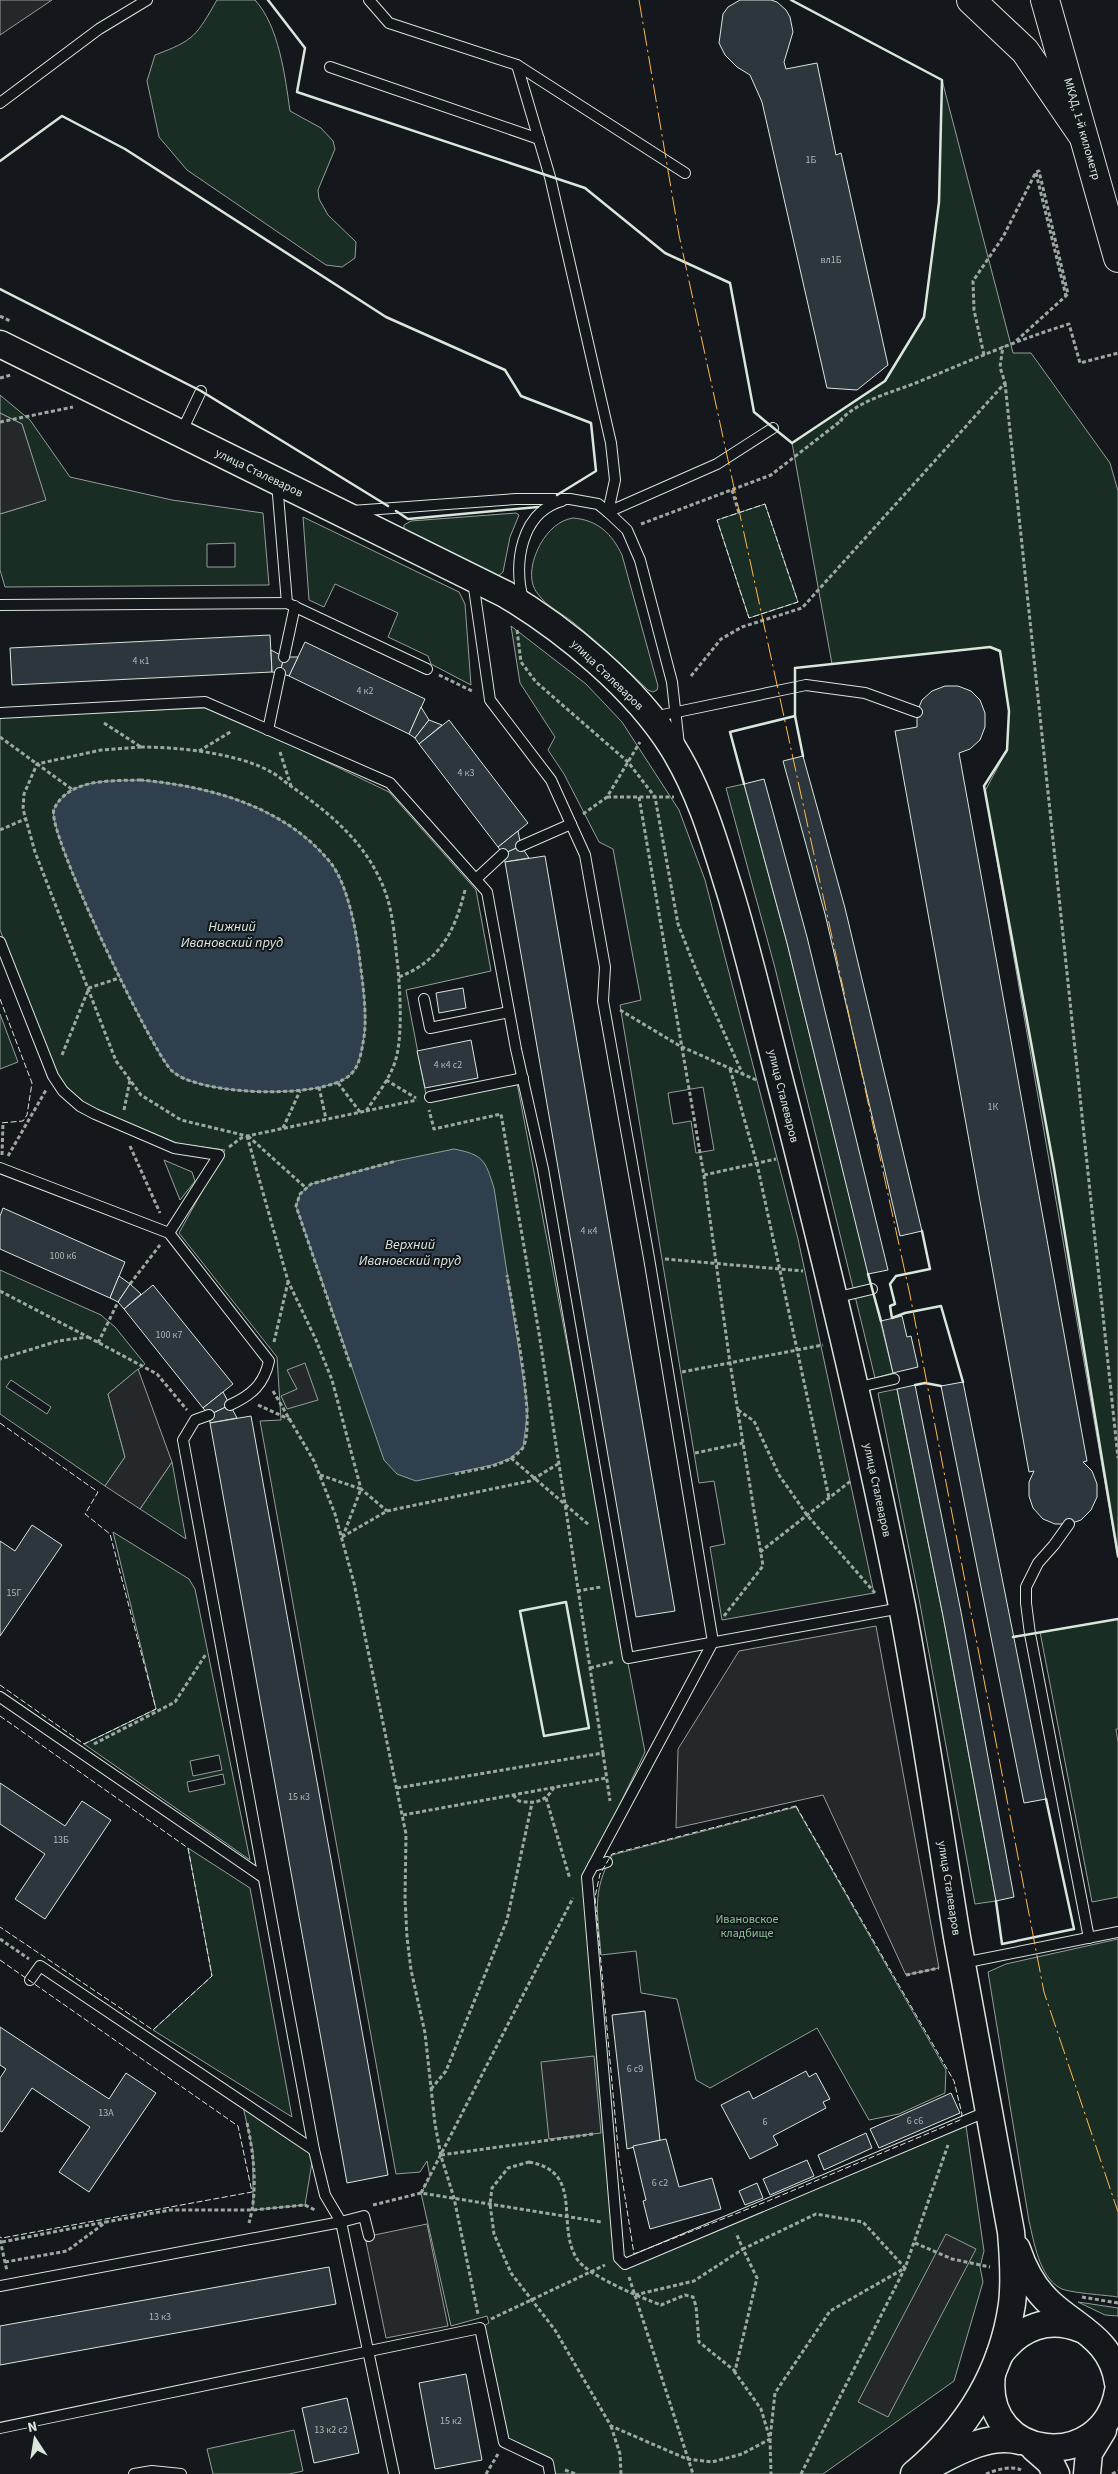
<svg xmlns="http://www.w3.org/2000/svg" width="1118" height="2474" font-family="'Source Sans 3',sans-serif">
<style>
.green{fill:#1a2d24;stroke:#939e99;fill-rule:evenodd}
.parking{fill:#24282b;stroke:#939e99}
.water{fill:#2f3f4d;stroke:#939e99}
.building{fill:#2c363c;stroke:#d8e6dc}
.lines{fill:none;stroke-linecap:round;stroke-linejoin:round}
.lane-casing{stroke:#d8e6dc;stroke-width:12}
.secondary-casing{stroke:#d8e6dc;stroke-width:29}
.primary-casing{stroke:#d8e6dc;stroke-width:30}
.highway-casing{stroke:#d8e6dc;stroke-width:30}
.path{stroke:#9da8a2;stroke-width:3;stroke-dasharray:4 2.5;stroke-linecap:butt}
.lane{stroke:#14181c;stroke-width:10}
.secondary{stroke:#14181c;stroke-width:26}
.primary{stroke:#14181c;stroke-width:28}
.highway{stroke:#14181c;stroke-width:28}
.fence{stroke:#d8e6dc;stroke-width:1;stroke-dasharray:6 2.5;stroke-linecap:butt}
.wall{stroke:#d8e6dc;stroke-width:2.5}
.power{stroke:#ffb74d;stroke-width:1;stroke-dasharray:18 4 2.5 4;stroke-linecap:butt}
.labels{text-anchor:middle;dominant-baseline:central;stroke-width:4;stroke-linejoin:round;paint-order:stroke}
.number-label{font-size:10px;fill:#adbab4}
.street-label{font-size:12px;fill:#d8e6dc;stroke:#14181c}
.park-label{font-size:12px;fill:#8ac095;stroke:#14181c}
.water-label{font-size:14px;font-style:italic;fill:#d8e6dc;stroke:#14181c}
</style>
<rect width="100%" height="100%" fill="#14181c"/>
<!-- green -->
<g class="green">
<path d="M217,0h38c24,26 30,76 35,111l31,17 12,13 2,8 -17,41 1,9 9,16 28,27 -1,16 -13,9 -16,-2 -139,-95 -28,-33 -12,-56 8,-26c40,-15 41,-19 62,-55z"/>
<polygon points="942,80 1013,353 1031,353 1110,463 1118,491 1118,1558 985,791 1007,750 1009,711 1000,652 990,647 832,664 792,443 885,381 924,317 939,202"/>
<path d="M0,395l30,25 40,57 102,23 91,13 6,72 -264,2 -5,-17v-56l45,-14 -23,-76 -22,-11zM235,543v24h-28v-23z"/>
<polygon points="765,504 798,602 749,618 717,520"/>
<polygon points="516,513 519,515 510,537 503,572 498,576 404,529 404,525 411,521"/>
<polygon points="303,517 459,592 465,604 471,685 431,664 428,656 388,637 398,613 335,584 324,607 309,600"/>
<path d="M573,518c25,2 39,16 49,37l36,131 -1,4 -4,2 -5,-2c-24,-23 -48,-46 -74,-67 -11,-9 -28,-17 -36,-29 -12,-14 -5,-37 3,-51 7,-12 18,-23 32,-25z"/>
<path d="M511,626l75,58 36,38 57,88 26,70 93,359 76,354 -152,27 -12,-73 15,-3 -11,-63 -15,2 -79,-478 21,-5 -28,-151 -14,-7 -35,-68 -16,-24 7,-13 -35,-54zM703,1087l11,63 -18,3 -5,-32 -18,3 -5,-31z"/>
<polygon points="205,708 283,741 389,792 476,890 491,971 406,990 427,1100 517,1083 645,1752 585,1877 619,2258 636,2263 966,2126 984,2251 980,2267 983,2282 954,2381 823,2474 551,2474 548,2463 504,2442 480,2328 489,2323 487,2316 451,2326 421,2193 430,2177 427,2161 420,2172 396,2174 260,1421 281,1420 277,1357 179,1233 225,1150 179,1144 97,1110 83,1102 66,1087 56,1071 0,930 0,716"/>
<polygon points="744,784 787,943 893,1373 875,1378 775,968 726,788"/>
<polygon points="0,1014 18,1062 0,1069"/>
<polygon points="164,1160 192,1172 195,1181 180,1200"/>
<path d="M0,1270l101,45 14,12 30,37 -37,30 17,63 -20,29 -105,-72zM11,1380l40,27 -4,7 -41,-27z"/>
<polygon points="897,1389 943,1616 996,1901 975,1904 920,1604 878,1393"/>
<polygon points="172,1462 186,1539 140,1509"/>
<path d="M113,1532l76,47 6,10 55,271 -166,-116 72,-35zM219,1755l3,15 -29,6 -3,-15zM223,1774l2,10 -36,8 -2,-10z"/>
<polygon points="1118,1619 1118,1729 1116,1729 1118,1742 1118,1897 1092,1902 1040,1632"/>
<path d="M796,1807l150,263 -1,23 -46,21 -30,6 -52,-92 -107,60 -14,-8 -19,-81 -36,-6 -5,-42 -35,4c-3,-41 -10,-62 11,-100z"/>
<polygon points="188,1848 250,1888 292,2117 153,2030 212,1976"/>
<path d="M1118,1939v358c-12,-2 -50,-4 -58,-9 -21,-12 -26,-46 -31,-67l-41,-249 18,-8z"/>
<polygon points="242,2102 314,2150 305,2205 253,2210 253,2151"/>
<polygon points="1078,2302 1118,2308 1118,2316 1105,2315"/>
<polygon points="294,2430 303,2471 289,2474 213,2474 207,2449"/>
</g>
<!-- parking -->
<g class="parking">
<polygon points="0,0 52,0 0,35"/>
<polygon points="0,413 22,424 46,500 0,514"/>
<polygon points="305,1363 318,1400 287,1409 281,1396 297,1389 287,1370"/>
<polygon points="138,1369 172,1462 140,1509 105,1486 125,1457 108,1394"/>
<polygon points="876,1626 939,1968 906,1975 823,1795 676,1828 678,1749 739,1651"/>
<polygon points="594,2056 601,2133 549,2139 541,2062"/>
<polygon points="427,2224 448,2326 386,2338 365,2237"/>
<polygon points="946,2234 976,2249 888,2417 858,2402"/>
</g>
<!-- water -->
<g class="water">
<path d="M140,780c69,6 144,26 190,82 18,22 27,72 30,100 3,23 8,58 3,81 -2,11 -4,24 -13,32 -27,25 -154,21 -179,-5 -21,-22 -126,-241 -117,-261 15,-31 57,-28 86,-29z"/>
<path d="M454,1149c30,6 31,11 40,39l34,221 -5,38 -12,11 -19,7 -76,16 -19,-7 -13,-14 -88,-254 4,-12 11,-10 85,-23z"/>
</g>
<!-- building -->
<g class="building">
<polygon points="740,0 771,0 777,2 786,10 790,17 793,32 784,62 786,69 817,63 836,155 841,153 888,365 857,390 827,388 762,102 750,75 737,67 725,55 719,43 723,14 728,7"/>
<polygon points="270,635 272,672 12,685 10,648"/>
<polygon points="305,642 425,699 409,734 289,676"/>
<polygon points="271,650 284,657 280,673 272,672"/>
<polygon points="284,657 298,657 289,676 280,673"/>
<polygon points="945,686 958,686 971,691 980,700 985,713 985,727 980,740 970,749 959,753 1087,1461 1083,1462 1092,1471 1097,1484 1097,1497 1091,1510 1081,1520 1069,1524 1055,1524 1043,1519 1033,1508 1029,1496 1029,1482 1034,1471 1029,1472 895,731 917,727 917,712 922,700 932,691"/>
<polygon points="421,707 429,720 415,738 409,734"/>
<polygon points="429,720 442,725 419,744 415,738"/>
<polygon points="449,720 528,823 498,847 419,744"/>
<polygon points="803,756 845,908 922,1231 900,1236 825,914 783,761"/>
<polygon points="764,779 807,937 888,1270 868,1274 787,943 744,784"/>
<polygon points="518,831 521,846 503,854 498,847"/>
<polygon points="521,846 529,858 505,862 503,854"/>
<polygon points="545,856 675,1611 636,1617 505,862"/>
<polygon points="463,988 466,1008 439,1013 436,993"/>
<polygon points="471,1040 478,1078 425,1088 417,1051"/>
<polygon points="3,1208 125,1262 110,1298 0,1249 0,1216"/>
<polygon points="119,1276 130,1284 118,1302 110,1298"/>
<polygon points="130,1284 141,1294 124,1309 118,1302"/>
<polygon points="153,1285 233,1384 203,1408 124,1309"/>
<polygon points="902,1316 907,1337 911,1336 918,1367 893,1373 881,1321"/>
<polygon points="963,1382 1046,1799 1024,1803 941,1386"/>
<polygon points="915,1385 961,1612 1014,1897 996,1901 943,1616 897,1389"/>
<polygon points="223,1392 230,1405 209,1415 203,1408"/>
<polygon points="230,1405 237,1418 210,1423 209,1415"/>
<polygon points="251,1416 388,2175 347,2183 210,1423"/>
<polygon points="32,1525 62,1545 0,1636 0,1541 15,1551"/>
<polygon points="0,1783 65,1826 82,1801 111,1820 45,1919 15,1899 45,1854 0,1824"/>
<polygon points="645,2011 660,2140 627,2149 612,2015"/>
<polygon points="0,2027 109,2099 126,2073 156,2093 89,2192 59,2172 90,2127 32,2088 2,2132 0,2131 0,2078 6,2069 0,2065"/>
<polygon points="806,2071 809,2077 816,2073 830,2099 823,2102 826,2108 773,2136 778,2145 750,2159 721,2105 749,2091 753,2099"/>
<polygon points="951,2093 960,2113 879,2148 870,2129"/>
<polygon points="866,2133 872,2148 824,2170 818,2155"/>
<polygon points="666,2139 679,2187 712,2178 721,2209 650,2229 643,2201 646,2200 633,2146"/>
<polygon points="807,2160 814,2176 770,2195 763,2179"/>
<polygon points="757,2183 763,2198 745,2205 739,2191"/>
<polygon points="329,2267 336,2304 0,2365 0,2326"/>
<polygon points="466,2374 482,2460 435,2469 419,2383"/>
<polygon points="347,2398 359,2453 314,2463 302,2408"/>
</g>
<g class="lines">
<defs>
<g id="lane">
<polyline points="369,0 389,23 517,65 550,177 611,443 615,480 608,512"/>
<polyline points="517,65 685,173"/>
<polyline points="330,67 539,139"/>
<polyline points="0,103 99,29 147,0"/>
<polyline points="181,433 201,391"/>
<polyline points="277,483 287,603"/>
<polyline points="352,511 516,499 570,499 598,504 608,512 627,530 640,560 672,682 679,745"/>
<polyline points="608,512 717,464 773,428"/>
<polyline points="473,581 490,700 551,780 585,855 605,967 603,1001 649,1258 713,1642 587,1877 619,2258 625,2264 988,2111"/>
<path d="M523,599c-10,-35 -2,-87 39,-98"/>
<polyline points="0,605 287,603 427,669"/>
<polyline points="284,657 295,606"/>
<polyline points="0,713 205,702 390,783 487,892 516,1049 543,1169 628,1658 901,1608"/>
<polyline points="653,717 806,685 865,693 917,712"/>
<polyline points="268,730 280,673"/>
<polyline points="521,846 571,824"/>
<polyline points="476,879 503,854"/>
<polyline points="0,942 53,1076 63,1091 80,1106 95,1114 174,1148 219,1155 169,1233"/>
<polyline points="424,999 430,1028 509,1012"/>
<polyline points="430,1097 523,1078"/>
<path d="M0,1168l169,65 100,128c-5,23 -17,34 -39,44"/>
<polyline points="834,1298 872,1289"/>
<polyline points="855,1388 894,1379"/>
<polyline points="209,1415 195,1420 183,1440 314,2150 325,2195 341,2222 364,2216 369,2236"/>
<polyline points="1069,1524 1054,1545 1038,1563 1026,1587 1026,1603 1030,1634 1089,1938"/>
<polyline points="0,1697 264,1878"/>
<polyline points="593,1866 607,1862"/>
<polyline points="963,1963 1118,1932"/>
<polyline points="30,1980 40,1966 314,2150"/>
<polyline points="0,2286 341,2222 394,2474"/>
<polyline points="0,2428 480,2328 504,2442 548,2463 550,2474"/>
<polyline points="134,2474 152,2471 181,2474"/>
</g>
<g id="secondary">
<path d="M0,344l505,250c60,36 131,94 168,154 28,45 42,96 58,147 21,70 37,142 56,213 42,165 82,331 115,498 21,110 37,221 55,331 17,98 36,196 54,295 2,23 4,48 1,72 -10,70 -45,125 -98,170"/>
<path d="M1017,2249c7,21 17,40 34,55 29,26 61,36 67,79"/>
<path d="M1000,2354c20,-27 49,-38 81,-25"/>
<path d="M992,2374c-11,89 112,100 126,17"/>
<polyline points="1034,2448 1050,2462 1056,2474"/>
<path d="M936,2463c24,-13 56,-30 84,-22"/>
<polyline points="1087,2474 1089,2453 1103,2430"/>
</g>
<polyline id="primary" points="971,0 1025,51 1081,133"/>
<polyline id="highway" points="1045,0 1118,258"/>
</defs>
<!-- lane casing -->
<use href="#lane" class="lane-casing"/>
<!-- secondary casing -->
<use href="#secondary" class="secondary-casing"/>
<!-- primary casing -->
<use href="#primary" class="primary-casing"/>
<!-- highway casing -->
<use href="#highway" class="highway-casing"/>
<!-- path -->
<g class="path">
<polyline points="1036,173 1066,296"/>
<polyline points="0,316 10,321"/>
<polyline points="984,355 974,310 973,281 1003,237 1036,172 1039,171 1068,294 1016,341"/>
<polyline points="0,378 11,375"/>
<polyline points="1005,383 1118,1458"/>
<path d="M840,421c18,-21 54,-29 78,-39 51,-21 99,-42 151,-58l11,39 38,-10"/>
<polyline points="0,422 73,407"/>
<polyline points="732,490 739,513"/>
<polyline points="641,524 771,475 842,420"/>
<polyline points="517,630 521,662 536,682 628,762 655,797 678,924 696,970 743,1075"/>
<polyline points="439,675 474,692"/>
<polyline points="691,676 721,639 742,627 802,608 1005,383 1000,367 1003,346"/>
<polyline points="104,723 141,747"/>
<polyline points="0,737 73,790"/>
<path d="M141,747c37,0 97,6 130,25 8,4 16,12 24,17 40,28 76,59 92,108 7,22 8,47 11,71 2,26 5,69 -3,94 -6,18 -19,34 -29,49l-119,25 -66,-16 -40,-25 -25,-34 -81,-209 -12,-43 1,-15 13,-30 64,-14z"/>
<polyline points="199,751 232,731"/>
<polyline points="280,752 291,786"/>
<path d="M140,780c69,6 144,26 190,82 18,22 27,72 30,100 3,23 8,58 3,81 -2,11 -4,24 -13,32 -27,25 -154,21 -179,-5 -21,-22 -126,-241 -117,-261 15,-31 57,-28 86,-29z"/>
<polyline points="607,797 674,797"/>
<polyline points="639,797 704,1176 730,1363 763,1566 724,1616"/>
<polyline points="583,814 607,797 640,742"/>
<polyline points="0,830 25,819"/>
<path d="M399,977c41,-16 56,-46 66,-87"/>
<polyline points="620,1010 680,1046 756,1080"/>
<polyline points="62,1055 89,988 119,978"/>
<polyline points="730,1069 757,1164 829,1498"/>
<polyline points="386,1080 416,1098"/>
<polyline points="338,1083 360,1112"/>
<polyline points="319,1087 326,1119"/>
<polyline points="124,1110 130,1080"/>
<polyline points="366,1111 417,1100"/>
<polyline points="283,1128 300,1091"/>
<polyline points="247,1136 288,1281 316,1340 332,1380 361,1489 387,1511"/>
<polyline points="248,1136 306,1188"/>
<polyline points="130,1146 160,1213"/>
<polyline points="229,1147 244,1136"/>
<polyline points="2,1155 3,1123"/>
<polyline points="8,1156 46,1090"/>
<polyline points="704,1175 776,1159"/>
<polyline points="665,1259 803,1271"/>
<polyline points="130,1284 160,1245"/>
<polyline points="0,1291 88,1337 58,1341 0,1359"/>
<polyline points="88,1337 157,1374 187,1410"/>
<polyline points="274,1342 288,1282"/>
<polyline points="98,1343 118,1302"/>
<polyline points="351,1367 296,1206 300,1194 311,1184 396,1161"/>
<polyline points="682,1372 823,1345"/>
<polyline points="273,1391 314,1461 335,1514 354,1583 406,1834 405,1899 407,1937 411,1970 425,2033 435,2124 441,2156 454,2198 478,2314"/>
<polyline points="258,1405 291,1420"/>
<polyline points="738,1410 754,1421 779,1475 807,1515 875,1593"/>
<polyline points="695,1453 743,1443"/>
<polyline points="511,1458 589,1525"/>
<path d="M455,1474c21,-5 52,-7 67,-25 16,-20 -10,-144 -15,-174"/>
<polyline points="320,1475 361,1489 343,1536"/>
<polyline points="342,1537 387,1511 530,1481 558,1464"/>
<polyline points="760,1552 852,1480"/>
<polyline points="577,1591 601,1587"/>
<polyline points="590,1668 613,1662"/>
<polyline points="94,1744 175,1702 206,1654"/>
<polyline points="603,1753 610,1801"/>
<polyline points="397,1788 603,1753 539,1333 501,1114 434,1129 429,1110"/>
<path d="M513,1795l6,6c16,3 27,1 35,-14"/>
<polyline points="546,1798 570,1879"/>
<polyline points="403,1815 606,1778"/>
<polyline points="0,1939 29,1959"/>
<polyline points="906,1975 939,1968"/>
<polyline points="431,2089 446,2071 507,1920 532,1803"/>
<path d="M247,2123c7,32 11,69 2,100"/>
<polyline points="441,2155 593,2134"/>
<path d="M529,2162c56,10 26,62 48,97 11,17 65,39 84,46l24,-10 8,2 3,9 3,36 36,29 22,-93 -14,-29 73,-35 47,8 42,46 -75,43 -55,82 -5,46 -28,15 -30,8 -25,-3 -76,-33 -56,-96 -44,-57 -17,-39 -4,-30 2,-16 16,-20z"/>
<polyline points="421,2193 573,1898"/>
<polyline points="373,2205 421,2193 601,2222"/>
<polyline points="0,2240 7,2271"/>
<polyline points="2,2242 105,2222"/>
<polyline points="915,2243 952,2259 990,2267"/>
<polyline points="5,2262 67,2251 106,2222 170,2210 253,2210 305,2205 315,2210"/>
<polyline points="629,2277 693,2474"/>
<polyline points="635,2295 694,2281 743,2249 736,2233"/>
<polyline points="1082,2297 1118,2303"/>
<polyline points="491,2319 605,2265"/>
<polyline points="734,2371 761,2409 770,2439 771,2474"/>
<polyline points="611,2426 620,2454 621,2474"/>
<polyline points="565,2470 576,2474"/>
<polyline points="486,2474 498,2454"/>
<polyline points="801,2474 905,2268 948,2145"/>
<path d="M986,2474c10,-4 25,-9 35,-4"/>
<polyline points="1112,2474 1118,2471"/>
</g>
<!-- lane -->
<use href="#lane" class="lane"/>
<!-- secondary -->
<use href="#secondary" class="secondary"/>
<!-- primary -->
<use href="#primary" class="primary"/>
<!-- highway -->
<use href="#highway" class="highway"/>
<!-- fence -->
<g class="fence">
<polygon points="765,504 798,602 749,618 717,520"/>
<polyline points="0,999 32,1083 27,1115 23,1121 0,1123"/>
<polyline points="0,1423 98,1492 85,1514 110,1534 156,1709 84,1744 0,1685"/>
<polyline points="0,1716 188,1848 212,1976 153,2030 0,1927"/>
<polygon points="796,1806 954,2081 962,2114 960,2120 768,2201 634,2254 619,2159 595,1897 600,1874 612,1854"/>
<polyline points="0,1960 238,2126 252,2192 2,2238 0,2237"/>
</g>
<!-- wall -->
<g class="wall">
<polyline points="268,0 305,48 297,92 585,188 665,253 730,283 754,412 792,443 885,381 924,317 939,202 942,80 791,0"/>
<polyline points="0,161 62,116 125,149 386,317 505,370 521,396 591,423 596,471 557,495"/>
<polyline points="0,289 201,391 388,506"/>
<polyline points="396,511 408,519 538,507"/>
<polyline points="803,756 795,716 795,668 990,647 1000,651 1009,711 1007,750 984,786 1054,1168 1118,1556"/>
<polyline points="744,784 730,732 795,716"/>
<polyline points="922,1231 930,1269 896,1276 890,1284 895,1304 890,1306 892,1318 905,1313 941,1306 963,1382"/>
<polyline points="868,1274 881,1321"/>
<polyline points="915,1385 925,1383 941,1386"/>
<polygon points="566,1602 589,1728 544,1736 520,1611"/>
<polyline points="1013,1637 1118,1619"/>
<polyline points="996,1901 1002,1944 1074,1929 1046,1799"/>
</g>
<!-- power -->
<polyline class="power" points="639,0 679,235 910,1295 1044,1992 1118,2212"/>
</g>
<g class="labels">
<!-- number labels -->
<g class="number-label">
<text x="811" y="160">1Б</text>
<text x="831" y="260">вл1Б</text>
<text x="141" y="661">4 к1</text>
<text x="365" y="691">4 к2</text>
<text x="466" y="773">4 к3</text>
<text x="448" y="1065">4 к4 с2</text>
<text x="993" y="1107">1К</text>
<text x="589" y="1231">4 к4</text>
<text x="63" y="1256">100 к6</text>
<text x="169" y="1335">100 к7</text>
<text x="14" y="1593">15Г</text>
<text x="299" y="1797">15 к3</text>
<text x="61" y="1840">13Б</text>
<text x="635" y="2069">6 с9</text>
<text x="106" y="2113">13А</text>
<text x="915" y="2121">6 с6</text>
<text x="765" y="2122">6</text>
<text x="660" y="2183">6 с2</text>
<text x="160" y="2317">13 к3</text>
<text x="451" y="2421">15 к2</text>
<text x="331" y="2430">13 к2 с2</text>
</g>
<!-- street labels -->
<g class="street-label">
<text transform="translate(1082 129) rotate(74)">МКАД, 1-й километр</text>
<text transform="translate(259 473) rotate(26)">улица Сталеваров</text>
<text transform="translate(607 675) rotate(44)">улица Сталеваров</text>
<text transform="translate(783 1096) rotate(76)">улица Сталеваров</text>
<text transform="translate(877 1490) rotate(78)">улица Сталеваров</text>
<text transform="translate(949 1888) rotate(81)">улица Сталеваров</text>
</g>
<!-- park labels -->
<g class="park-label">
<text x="747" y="1919">Ивановское<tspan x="747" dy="14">кладбище</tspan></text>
</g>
<!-- water labels -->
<g class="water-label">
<text x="232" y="927">Нижний<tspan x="232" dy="16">Ивановский пруд</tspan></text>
<text x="410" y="1245">Верхний<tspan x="410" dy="16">Ивановский пруд</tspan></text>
</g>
</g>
<!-- north arrow -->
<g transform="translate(35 2439) rotate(348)" stroke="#14181c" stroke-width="4" paint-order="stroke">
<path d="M0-4L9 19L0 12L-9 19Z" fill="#d8e6dc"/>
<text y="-8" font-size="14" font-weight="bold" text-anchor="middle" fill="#d8e6dc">N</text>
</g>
</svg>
